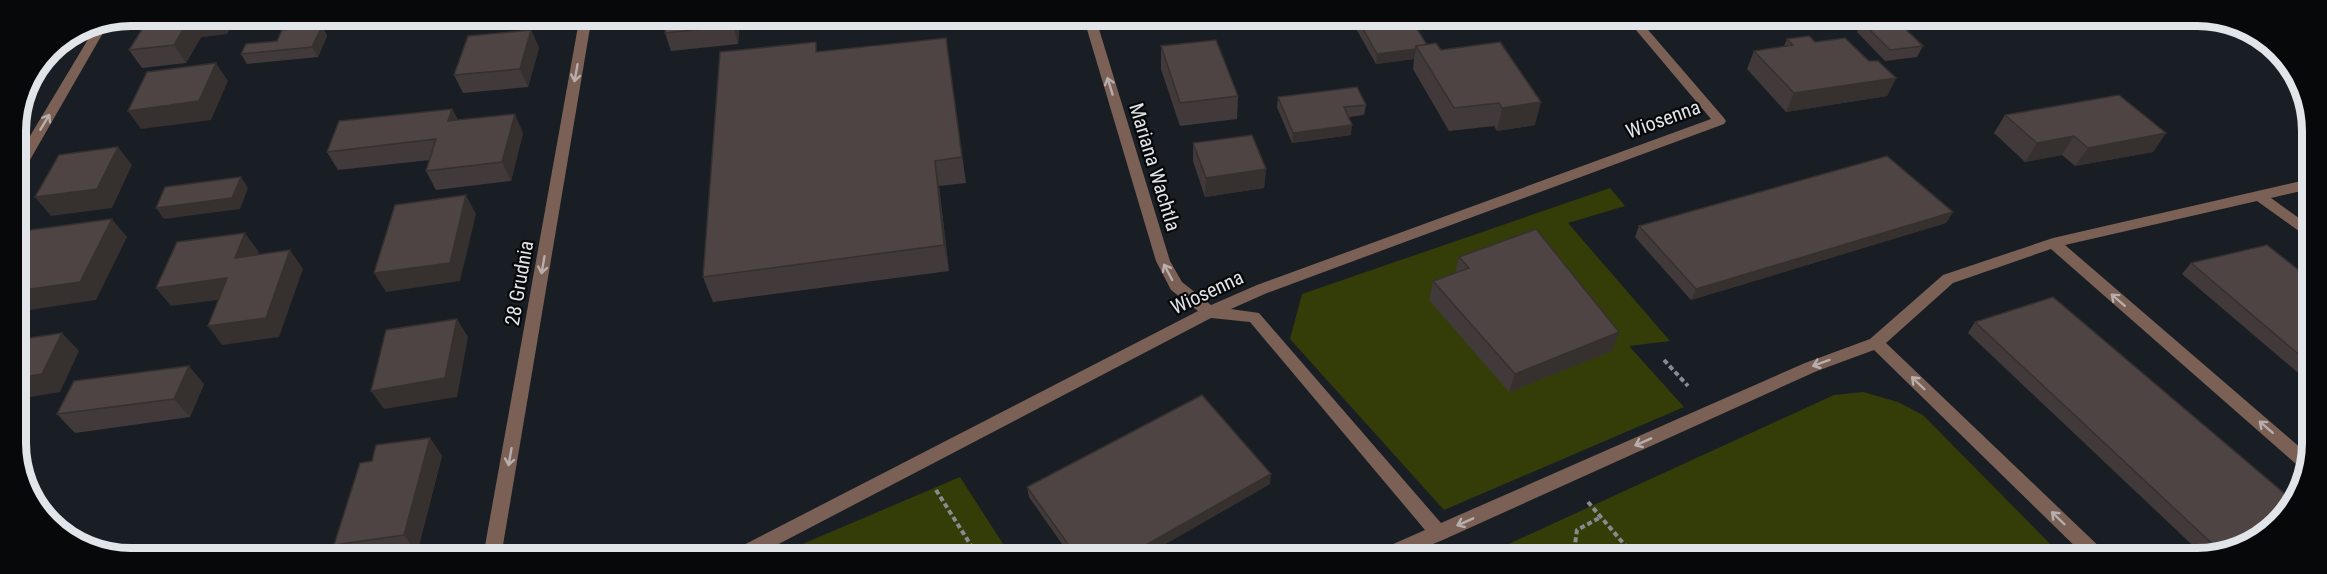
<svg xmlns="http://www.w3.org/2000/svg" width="2327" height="574" font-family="'Roboto Condensed',sans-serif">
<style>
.green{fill:#343d08}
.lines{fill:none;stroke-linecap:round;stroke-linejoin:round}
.path{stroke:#878b90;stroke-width:4;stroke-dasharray:5 3;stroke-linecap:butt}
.minor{fill:#7a6055;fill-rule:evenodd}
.wall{fill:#423a3a}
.shaded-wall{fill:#36302f}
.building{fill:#4d4443;stroke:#36302f;stroke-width:1.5}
.oneway{stroke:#b8afad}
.labels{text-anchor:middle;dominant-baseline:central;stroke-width:4.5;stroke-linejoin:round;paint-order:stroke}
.street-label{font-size:20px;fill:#e1e4e8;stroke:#06080a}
.rim{fill:none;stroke:#e1e4e8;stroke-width:8}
</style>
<rect width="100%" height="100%" fill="#191e24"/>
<!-- green -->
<g class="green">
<polygon points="1610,188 1625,206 1568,223 1670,341 1629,346 1684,407 1444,510 1290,339 1302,294"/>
<polygon points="1863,392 1898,402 1923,415 2065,559 1478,558 1834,395"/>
<polygon points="960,477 1012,558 798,557 793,548"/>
</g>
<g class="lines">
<!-- path -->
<g class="path">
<polyline points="1664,360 1688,386"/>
<polyline points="936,490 979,558"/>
<polyline points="1588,502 1636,558"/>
<polyline points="1573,558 1577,530 1601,517"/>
</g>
<!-- minor -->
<g class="minor">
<polygon points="580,15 592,16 501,557 483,557"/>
<polygon points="1083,16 1095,16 1170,261 1182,282 1211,305 1257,285 1711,119 1625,17 1637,17 1724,118 1726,121 1724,124 1267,293 1231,309 1259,313 1441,523 1805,363 1870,339 1943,275 2053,238 2310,179 2310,189 2271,198 2310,226 2310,239 2257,201 2065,245 2310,456 2310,467 2307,472 2304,471 2051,249 1953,283 1886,343 2106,553 2109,559 2088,559 1874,350 1817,371 1445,539 1400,558 1372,558 1375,552 1425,530 1250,322 1211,318 754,557 729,557 732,551 1198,311 1171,290 1156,261"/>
<polygon points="111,19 23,172 16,176 15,161 99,21"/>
</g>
</g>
<!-- wall -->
<g class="wall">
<polygon points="144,15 227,34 201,37 186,63 142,68 129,50 142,29 138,23"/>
<polygon points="482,15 542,15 484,22"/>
<polygon points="667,16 740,16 738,44 671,51 665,33"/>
<polygon points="1349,16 1409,16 1427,45 1441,50 1535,125 1497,131 1494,126 1449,131 1413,69 1414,59 1376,64"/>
<polygon points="1699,17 1742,17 1738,27 1711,30"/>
<polygon points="1862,22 1923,46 1917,57 1885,61 1857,32"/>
<polygon points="322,26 327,36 318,57 247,64 241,54"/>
<polygon points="531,30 539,48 528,87 463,93 454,75"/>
<polygon points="946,38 966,183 939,186 949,271 713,302 703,277 818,52"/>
<polygon points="1787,39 1815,42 1869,61 1896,78 1887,96 1786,112 1747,69 1754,51 1784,46"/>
<polygon points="1161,46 1238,96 1237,119 1180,126 1161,69"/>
<polygon points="1278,97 1366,105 1364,115 1349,117 1351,135 1292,143 1277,107"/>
<polygon points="452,109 458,120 523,133 511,181 436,190 426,171 430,160 338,170 327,152"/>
<polygon points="2005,115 2166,133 2153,152 2075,166 2062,155 2025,162 1994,133"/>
<polygon points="1193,143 1266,169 1264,188 1205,197 1193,161"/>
<polygon points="1953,212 1946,223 1691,300 1635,237 1639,226"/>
<polygon points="1459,257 1612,351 1509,392 1429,300 1433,281 1455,274"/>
<polygon points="2191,263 2310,279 2310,383 2182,274"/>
<polygon points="1975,322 2273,531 2206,558 1968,333"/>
<polygon points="204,384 190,417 75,433 57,414"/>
<polygon points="430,438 442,456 417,553 387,557 345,557 334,545 372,461"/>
<polygon points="1270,484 1141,558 1072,558 1029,497 1027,487"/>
</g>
<!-- shaded-wall -->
<g class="shaded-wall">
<polygon points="216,15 237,15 227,34 201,37 186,63 174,45 189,19"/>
<polygon points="399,15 433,15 433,18 403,22"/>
<polygon points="734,16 740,16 738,44 733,26"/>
<polygon points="1145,16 1197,16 1145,23"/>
<polygon points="322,26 327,36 318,57 312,47"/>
<polygon points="531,30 539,48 528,87 520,69"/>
<polygon points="1416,49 1414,59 1376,64 1377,54"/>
<polygon points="216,63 228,81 211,120 141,129 128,111"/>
<polygon points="1896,78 1887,96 1786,112 1794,93"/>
<polygon points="1541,102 1535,125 1497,131 1502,108"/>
<polygon points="452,109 461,127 448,121"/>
<polygon points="515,114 523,133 511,181 502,162"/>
<polygon points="1352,125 1351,135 1292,143 1293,133"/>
<polygon points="2166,133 2153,152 2075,166 2088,148"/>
<polygon points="2074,136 2062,155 2025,162 2037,143"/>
<polygon points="118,147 132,165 112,208 51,216 35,197"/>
<polygon points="935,161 939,186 949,271 944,245"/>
<polygon points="1266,169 1264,188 1205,197 1206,178"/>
<polygon points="241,177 248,188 240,209 164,219 156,208"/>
<polygon points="466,195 476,214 460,281 386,292 374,273"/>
<polygon points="1953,212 1946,223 1691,300 1696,289"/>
<polygon points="112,219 127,237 96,300 16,312 16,291"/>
<polygon points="245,233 259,252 248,276 235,258"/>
<polygon points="290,250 303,269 279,337 222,345 208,326"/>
<polygon points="227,278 241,297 171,306 156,288"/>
<polygon points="457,319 468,337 457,397 384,409 371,391"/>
<polygon points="1619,332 1612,351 1509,392 1515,374"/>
<polygon points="62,333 79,351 60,392 24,398 17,412 17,378"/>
<polygon points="189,366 204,384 190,417 174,399"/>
<polygon points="430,438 442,456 417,553 404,535"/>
<polygon points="1271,474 1270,484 1141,558 1123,558"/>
</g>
<!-- building -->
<g class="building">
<polygon points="144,15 216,15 215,16 189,19 174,45 129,50 146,23 138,23"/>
<polygon points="667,16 734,16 733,26 665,33"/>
<polygon points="1356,16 1409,16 1427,45 1416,46 1416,49 1377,54"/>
<polygon points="1712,17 1738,17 1714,20"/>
<polygon points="1894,18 1923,46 1890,50 1862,22"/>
<polygon points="322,26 312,47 241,54 246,44 277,41 282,30"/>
<polygon points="531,30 520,69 454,75 468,36"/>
<polygon points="1809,36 1815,42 1845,38 1869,61 1878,61 1896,78 1794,93 1754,51 1793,45 1787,39"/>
<polygon points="946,38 962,157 935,161 944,245 703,277 720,52 816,42 816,52"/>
<polygon points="1216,40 1238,96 1180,103 1161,46"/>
<polygon points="1500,42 1541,102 1502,108 1499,103 1454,108 1416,46 1436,43 1441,50"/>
<polygon points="216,63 199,101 128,111 147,72"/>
<polygon points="1357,87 1366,105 1344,107 1352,125 1293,133 1278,97"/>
<polygon points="2119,95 2166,133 2088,148 2074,136 2037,143 2005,115"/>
<polygon points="452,109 448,121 515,114 502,162 426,171 436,139 327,152 339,121"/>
<polygon points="1252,135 1266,169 1206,178 1193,143"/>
<polygon points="118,147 97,189 35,197 59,155"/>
<polygon points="1887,156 1953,212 1696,289 1639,226"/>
<polygon points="241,177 232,198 156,208 165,187"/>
<polygon points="466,195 450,263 374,273 395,205"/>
<polygon points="112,219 80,282 16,291 16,232"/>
<polygon points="1536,229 1619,332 1515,374 1433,281 1469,268 1459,257"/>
<polygon points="245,233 235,258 290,250 266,318 208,326 227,278 156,288 177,242"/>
<polygon points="2267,245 2310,279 2310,364 2191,263"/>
<polygon points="2053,297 2291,499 2273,531 2221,552 1975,322"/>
<polygon points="457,319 445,378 371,391 386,330"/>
<polygon points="62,333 42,374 17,378 17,340"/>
<polygon points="189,366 174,399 57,414 74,381"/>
<polygon points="1202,395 1271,474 1123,558 1078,558 1027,487"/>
<polygon points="430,438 404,535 334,545 360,463 372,461 376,445"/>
</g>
<!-- one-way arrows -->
<defs><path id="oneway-shaft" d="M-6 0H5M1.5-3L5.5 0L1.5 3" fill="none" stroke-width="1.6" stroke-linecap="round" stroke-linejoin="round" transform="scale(1.5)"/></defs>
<g class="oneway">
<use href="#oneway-shaft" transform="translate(576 73) rotate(100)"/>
<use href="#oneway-shaft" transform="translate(1110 86) rotate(-107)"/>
<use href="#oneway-shaft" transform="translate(45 122) rotate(-59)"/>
<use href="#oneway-shaft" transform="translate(543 265) rotate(100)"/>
<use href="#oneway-shaft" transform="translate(1168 272) rotate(-118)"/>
<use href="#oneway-shaft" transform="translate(2118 300) rotate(-139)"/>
<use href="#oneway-shaft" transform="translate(1821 363) rotate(160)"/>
<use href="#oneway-shaft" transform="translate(1918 383) rotate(-136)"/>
<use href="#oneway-shaft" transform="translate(2266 427) rotate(-139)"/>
<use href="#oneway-shaft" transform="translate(1643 442) rotate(156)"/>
<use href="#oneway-shaft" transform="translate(510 457) rotate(100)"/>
<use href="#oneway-shaft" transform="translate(2058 518) rotate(-136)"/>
<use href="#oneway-shaft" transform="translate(1465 522) rotate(156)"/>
</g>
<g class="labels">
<!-- street labels -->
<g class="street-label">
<text transform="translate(1663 119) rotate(-20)">Wiosenna</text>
<text transform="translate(1155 167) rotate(73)">Mariana Wachtla</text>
<text transform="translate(519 283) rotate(-80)">28 Grudnia</text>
<text transform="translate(1207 292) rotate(-25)">Wiosenna</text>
</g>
</g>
<!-- crop -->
<path d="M0 0H2327V574H0ZM131 26H2197A105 105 0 0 1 2302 131V443A105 105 0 0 1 2197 548H131A105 105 0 0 1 26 443V131A105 105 0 0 1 131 26Z" fill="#06080a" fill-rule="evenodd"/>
<path class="rim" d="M131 26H2197A105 105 0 0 1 2302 131V443A105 105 0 0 1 2197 548H131A105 105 0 0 1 26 443V131A105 105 0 0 1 131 26Z"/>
</svg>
